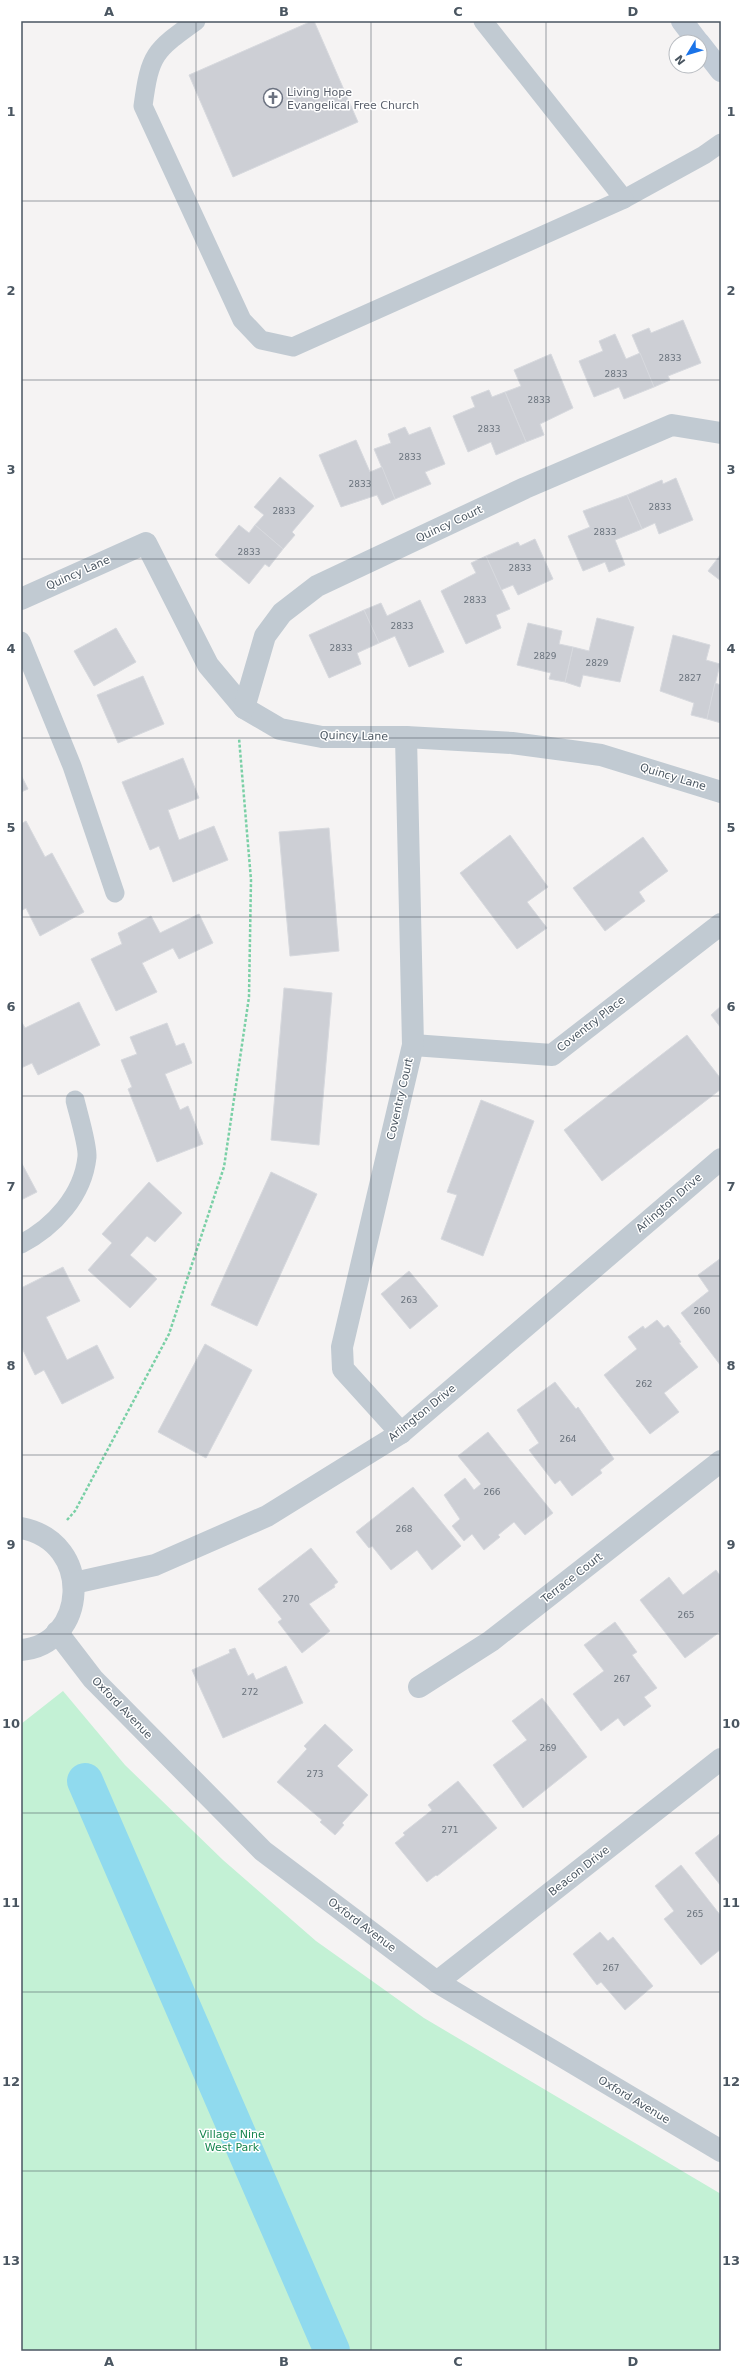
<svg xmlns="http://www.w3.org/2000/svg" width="742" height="2372" font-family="'DejaVu Sans',sans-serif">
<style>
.green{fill:#c3f1d5}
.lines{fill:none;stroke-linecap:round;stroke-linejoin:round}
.canal{stroke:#90daee;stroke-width:36}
.building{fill:#cdcfd5;stroke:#d7d9de}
.path{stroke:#7ad0a6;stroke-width:2.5;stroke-dasharray:3 2;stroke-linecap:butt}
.lane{stroke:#c1cad2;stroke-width:19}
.street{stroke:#c1cad2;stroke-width:22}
.secondary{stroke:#c1cbd6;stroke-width:22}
.grid{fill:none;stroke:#4a5661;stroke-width:1;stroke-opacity:0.55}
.labels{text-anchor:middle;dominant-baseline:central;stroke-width:3;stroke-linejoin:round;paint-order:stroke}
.number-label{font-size:9px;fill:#6b747e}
.worship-label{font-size:11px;fill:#5b616d;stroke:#fff;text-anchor:start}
.street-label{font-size:11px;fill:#4a5661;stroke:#fff}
.park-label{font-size:11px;fill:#17864f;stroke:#fff}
.neatline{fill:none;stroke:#4a5661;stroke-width:1.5}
.grid-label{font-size:13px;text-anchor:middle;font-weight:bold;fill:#4a5661}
</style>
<rect width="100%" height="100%" fill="#f5f3f3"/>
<!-- green -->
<polygon class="green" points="63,1691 125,1765 223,1860 316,1941 424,2018 721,2194 721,2351 21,2351 21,1724"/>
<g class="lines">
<!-- canal -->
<polyline class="canal" points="85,1781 332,2351"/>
</g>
<!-- building -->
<g class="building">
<polygon points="312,21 314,21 358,122 233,177 189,75"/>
<polygon points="683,320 701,363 668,376 670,380 654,387 632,335 649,328 651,333"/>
<polygon points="615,334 626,359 640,353 654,387 624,399 619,387 594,397 579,361 603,351 599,341"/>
<polygon points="551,354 573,408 540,424 544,435 526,442 505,392 521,386 514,370"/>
<polygon points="489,390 492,397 505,392 526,442 496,455 491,442 468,452 453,416 475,407 471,397"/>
<polygon points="405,427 409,435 430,427 445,464 425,472 431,484 395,499 374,449 391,443 388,434"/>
<polygon points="356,440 370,472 382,467 395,499 382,505 377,495 341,507 319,455"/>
<polygon points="280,477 314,506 292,532 295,535 283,549 255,525 264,515 254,507"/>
<polygon points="676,478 693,520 659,534 655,523 642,529 627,495 662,480 663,484"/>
<polygon points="627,495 642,529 615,540 625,565 609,572 605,562 583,571 568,536 590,527 583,511"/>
<polygon points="239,525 249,533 255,525 283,549 269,567 265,564 249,584 215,555"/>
<polygon points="535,539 553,579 518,595 513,585 501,590 486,556 518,542 520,546"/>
<polygon points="721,554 721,581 708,571"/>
<polygon points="486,556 510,609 496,615 501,628 466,644 441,591 476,573 471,563"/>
<polygon points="420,600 444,652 409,667 395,636 379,643 364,610 381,603 387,616"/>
<polygon points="364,610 379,643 357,653 361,664 329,678 309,635"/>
<polygon points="597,618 634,627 620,682 583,675 580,687 565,682 573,647 589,651"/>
<polygon points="528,623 562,631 559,644 573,647 565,682 549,679 551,673 517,665"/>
<polygon points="116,628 136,662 94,686 74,651"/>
<polygon points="673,635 710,645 706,660 720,664 707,719 691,715 694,703 660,691"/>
<polygon points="143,676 164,724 118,743 97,695"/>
<polygon points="715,683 721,685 721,723 707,719"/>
<polygon points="183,758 199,798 168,810 179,840 214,826 228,860 173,882 159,846 150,850 122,782"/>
<polygon points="21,775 28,789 21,792"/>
<polygon points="26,821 45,857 52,853 84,912 40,936 26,908 21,911 21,824"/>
<polygon points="329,828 339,951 290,956 279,832"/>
<polygon points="510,835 548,887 527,902 547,928 517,949 460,873"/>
<polygon points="643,837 668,871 639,892 645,901 605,931 573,888"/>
<polygon points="199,914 213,943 179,959 173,948 142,963 157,992 116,1011 91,959 122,944 118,933 151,916 160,933"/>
<polygon points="284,988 332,993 319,1145 271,1140"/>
<polygon points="79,1002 100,1045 38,1075 32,1063 21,1068 21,1021 25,1028"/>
<polygon points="721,1006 721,1028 711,1015"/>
<polygon points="167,1023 176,1046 184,1043 192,1063 165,1074 180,1110 188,1106 203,1144 157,1162 128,1089 132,1087 121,1060 137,1054 130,1037"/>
<polygon points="687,1035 721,1079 721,1089 602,1181 564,1130"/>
<polygon points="481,1100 534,1121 483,1256 441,1239 457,1195 447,1192"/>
<polygon points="21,1162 37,1192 21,1200"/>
<polygon points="271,1172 317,1194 257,1326 211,1305"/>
<polygon points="149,1182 182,1213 155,1242 147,1236 130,1255 157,1279 130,1308 88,1270 112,1243 102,1234"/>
<polygon points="721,1258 721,1366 681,1313 709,1291 698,1275"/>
<polygon points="63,1267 80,1301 46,1317 67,1360 97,1345 114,1378 62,1404 44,1370 35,1375 21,1346 21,1288"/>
<polygon points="409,1271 438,1306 410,1329 381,1294"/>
<polygon points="657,1320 664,1328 668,1325 681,1342 679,1343 698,1367 664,1393 679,1412 650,1434 604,1375 637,1349 628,1337 643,1326 645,1329"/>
<polygon points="205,1344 252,1370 206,1458 158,1432"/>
<polygon points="555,1382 576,1409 578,1407 614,1459 600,1470 602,1473 572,1496 560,1480 555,1484 529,1450 539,1443 517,1410"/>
<polygon points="488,1432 553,1513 525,1535 514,1522 498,1535 500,1537 484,1550 472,1534 464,1541 452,1526 460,1519 444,1495 465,1478 474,1490 481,1484 458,1456"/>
<polygon points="413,1487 461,1546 432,1570 417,1550 391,1570 372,1546 369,1548 356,1532"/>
<polygon points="311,1548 338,1582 334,1585 335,1587 309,1604 330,1631 302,1653 278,1622 282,1619 258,1589"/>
<polygon points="716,1570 721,1577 721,1631 685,1658 640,1600 669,1577 683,1595"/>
<polygon points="615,1622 637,1652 632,1655 657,1688 644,1697 651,1706 624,1726 618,1718 601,1731 573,1694 604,1671 584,1645"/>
<polygon points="235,1648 248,1676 253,1673 256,1680 286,1666 303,1703 223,1738 192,1670 230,1653 229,1650"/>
<polygon points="542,1698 587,1757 523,1808 493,1765 527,1740 512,1721"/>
<polygon points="325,1724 353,1750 337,1766 368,1795 342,1823 344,1825 335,1835 320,1822 322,1820 277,1782 307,1749 304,1746"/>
<polygon points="458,1781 497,1828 437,1876 436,1875 427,1882 395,1843 405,1835 403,1833 432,1810 428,1805"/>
<polygon points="721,1833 721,1886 695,1853"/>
<polygon points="681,1865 721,1916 721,1949 701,1965 664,1919 674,1911 655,1886"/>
<polygon points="600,1932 608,1941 613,1937 653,1986 625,2010 601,1982 597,1985 573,1954"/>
</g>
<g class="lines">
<!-- path -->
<polyline class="path" points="67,1520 75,1511 169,1334 224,1167 249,997 251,880 239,738"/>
<!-- lane -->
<g class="lane">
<path d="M196,21c-42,30 -46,33 -53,85l99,214 19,20 32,7 331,-148 80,-44 17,-12"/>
<polyline points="483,21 624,199"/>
<polyline points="21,641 72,766 115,893"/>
<path d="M21,1244c33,-17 62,-49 66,-87 1,-12 -9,-44 -12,-57"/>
</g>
<!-- street -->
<g class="street">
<polyline points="21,599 146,543 208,665 244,708 280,729 322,737 406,737 512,743 601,755 721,792"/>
<polyline points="244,708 265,636 282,613 317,586 525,488 672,425 721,433"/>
<polyline points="413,1045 552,1055 721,924"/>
<polyline points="401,1433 343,1369 342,1347 413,1045 406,737"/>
<path d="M21,1528c74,14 66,117 0,122"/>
<polyline points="74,1583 155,1565 267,1516 401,1433 721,1159"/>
<polyline points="57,1632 93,1679 263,1851 437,1982 721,2151"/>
<polyline points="419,1687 491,1641 721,1461"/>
<polyline points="437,1982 721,1759"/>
</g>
<!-- secondary -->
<g class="secondary">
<polyline points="682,21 698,42"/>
<polyline points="700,44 721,71"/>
</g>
</g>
<!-- grid -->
<path class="grid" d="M196,21v2330M371,21v2330M546,21v2330M21,201h700M21,380h700M21,559h700M21,738h700M21,917h700M21,1096h700M21,1276h700M21,1455h700M21,1634h700M21,1813h700M21,1992h700M21,2171h700"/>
<!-- icons -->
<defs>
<symbol id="church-ring" viewBox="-11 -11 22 22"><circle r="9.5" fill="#fff" stroke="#6b7280" stroke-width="1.5"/><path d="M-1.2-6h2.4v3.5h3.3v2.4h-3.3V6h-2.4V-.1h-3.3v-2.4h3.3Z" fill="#6b7280"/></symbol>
</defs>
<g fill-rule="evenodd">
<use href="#church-ring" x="262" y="87" width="22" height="22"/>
</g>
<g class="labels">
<!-- number labels -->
<g class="number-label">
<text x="670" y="358">2833</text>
<text x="616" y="374">2833</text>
<text x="539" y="400">2833</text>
<text x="489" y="429">2833</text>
<text x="410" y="457">2833</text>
<text x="360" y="484">2833</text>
<text x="660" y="507">2833</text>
<text x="284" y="511">2833</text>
<text x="605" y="532">2833</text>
<text x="249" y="552">2833</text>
<text x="520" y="568">2833</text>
<text x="475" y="600">2833</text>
<text x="402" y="626">2833</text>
<text x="341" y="648">2833</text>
<text x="545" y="656">2829</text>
<text x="597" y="663">2829</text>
<text x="690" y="678">2827</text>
<text x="409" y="1300">263</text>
<text x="702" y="1311">260</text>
<text x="644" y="1384">262</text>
<text x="568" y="1439">264</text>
<text x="492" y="1492">266</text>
<text x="404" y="1529">268</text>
<text x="291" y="1599">270</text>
<text x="686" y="1615">265</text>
<text x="622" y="1679">267</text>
<text x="250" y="1692">272</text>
<text x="548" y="1748">269</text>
<text x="315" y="1774">273</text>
<text x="450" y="1830">271</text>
<text x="695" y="1914">265</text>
<text x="611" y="1968">267</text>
</g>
<!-- worship labels -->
<g class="worship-label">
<text x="287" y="92">Living Hope<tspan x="287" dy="13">Evangelical Free Church</tspan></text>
</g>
<!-- street labels -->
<g class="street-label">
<text transform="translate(449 524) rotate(-25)">Quincy Court</text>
<text transform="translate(78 573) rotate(-24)">Quincy Lane</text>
<text transform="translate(354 736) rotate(1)">Quincy Lane</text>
<text transform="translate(673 777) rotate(17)">Quincy Lane</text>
<text transform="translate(591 1024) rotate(-38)">Coventry Place</text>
<text transform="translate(400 1099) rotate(-77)">Coventry Court</text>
<text transform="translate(669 1203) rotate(-41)">Arlington Drive</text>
<text transform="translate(422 1413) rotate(-39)">Arlington Drive</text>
<text transform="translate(572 1578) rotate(-38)">Terrace Court</text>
<text transform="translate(122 1708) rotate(46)">Oxford Avenue</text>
<text transform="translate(579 1871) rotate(-38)">Beacon Drive</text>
<text transform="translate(362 1925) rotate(37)">Oxford Avenue</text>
<text transform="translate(634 2100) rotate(31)">Oxford Avenue</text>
</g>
<!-- park labels -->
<g class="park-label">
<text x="232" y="2134">Village Nine<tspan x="232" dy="13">West Park</tspan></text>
</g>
</g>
<!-- border -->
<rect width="742" height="2372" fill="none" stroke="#ffffff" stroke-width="44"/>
<!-- north arrow -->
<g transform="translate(688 54) rotate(232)"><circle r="19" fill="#ffffff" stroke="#b7bbc0"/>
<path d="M0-3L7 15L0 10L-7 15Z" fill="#1a73e8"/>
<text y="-6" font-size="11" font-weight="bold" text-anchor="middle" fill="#4a5661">N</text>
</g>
<rect x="22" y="22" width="698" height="2328" class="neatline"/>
<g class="grid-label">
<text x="109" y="16">A</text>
<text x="284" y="16">B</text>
<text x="458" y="16">C</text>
<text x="633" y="16">D</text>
<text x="11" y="116">1</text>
<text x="731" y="116">1</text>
<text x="11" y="295">2</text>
<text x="731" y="295">2</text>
<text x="11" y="474">3</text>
<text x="731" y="474">3</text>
<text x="11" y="653">4</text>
<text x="731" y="653">4</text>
<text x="11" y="832">5</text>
<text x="731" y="832">5</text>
<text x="11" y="1011">6</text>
<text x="731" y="1011">6</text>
<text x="11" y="1191">7</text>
<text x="731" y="1191">7</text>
<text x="11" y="1370">8</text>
<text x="731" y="1370">8</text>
<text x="11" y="1549">9</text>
<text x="731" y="1549">9</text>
<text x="11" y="1728">10</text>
<text x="731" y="1728">10</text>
<text x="11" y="1907">11</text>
<text x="731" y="1907">11</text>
<text x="11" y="2086">12</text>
<text x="731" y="2086">12</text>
<text x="11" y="2265">13</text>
<text x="731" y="2265">13</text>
<text x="109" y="2366">A</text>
<text x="284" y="2366">B</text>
<text x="458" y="2366">C</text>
<text x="633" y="2366">D</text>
</g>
</svg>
